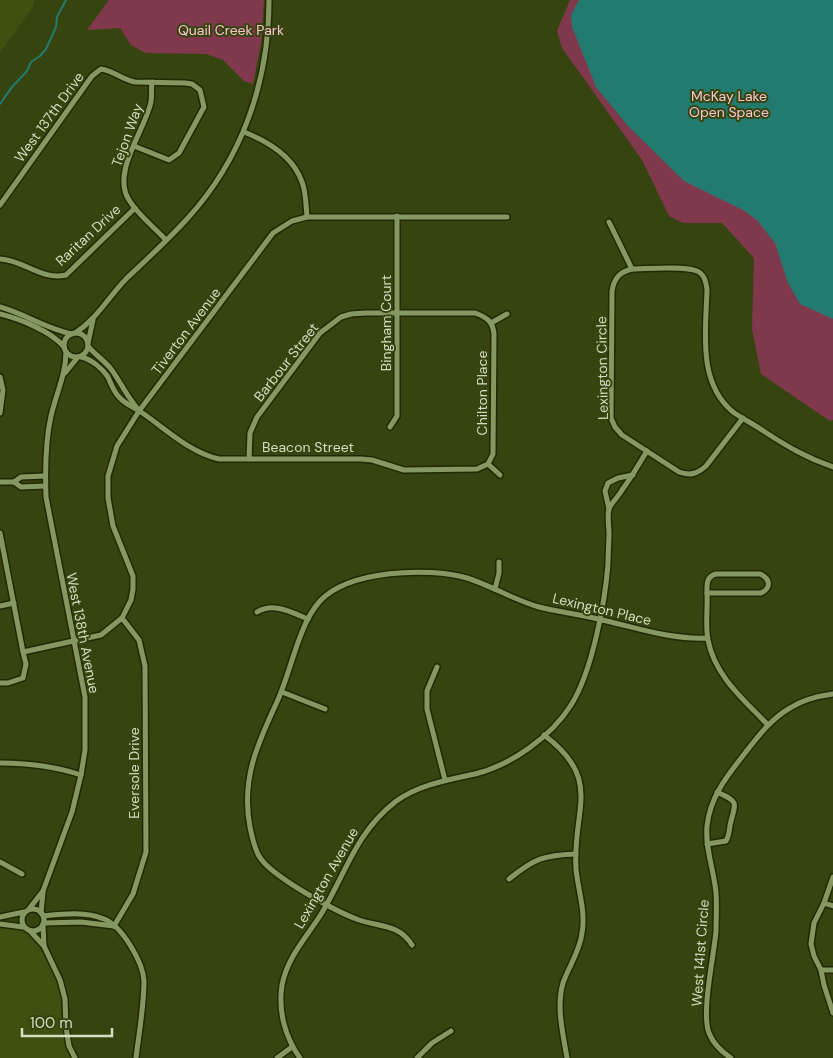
<svg xmlns="http://www.w3.org/2000/svg" width="833" height="1058" font-family="'DM Sans',sans-serif">
<style>
.built{fill:#3f5011}
.green{fill:#80384d}
.water{fill:#237b70}
.lines{fill:none;stroke-linecap:round;stroke-linejoin:round}
.stream{stroke:#237b70;stroke-width:2}
.street-casing{stroke:#1f2a02;stroke-width:8}
.street{stroke:#869862;stroke-width:5}
.labels{text-anchor:middle;dominant-baseline:central;stroke-width:4;stroke-linejoin:round;paint-order:stroke}
.park-label{font-size:14px;fill:#fcc3d0;stroke:#364510}
.street-label{font-size:14px;fill:#d3ddc1;stroke:#364510}
</style>
<rect width="100%" height="100%" fill="#364510"/>
<!-- built -->
<g class="built">
<polygon points="0,0 34,0 34,5 0,53"/>
<polygon points="0,924 23,927 44,946 60,980 66,1027 75,1058 0,1058"/>
</g>
<!-- green -->
<g class="green">
<polygon points="109,0 264,0 261,43 253,84 244,81 223,60 206,54 145,53 131,45 120,28 87,30"/>
<polygon points="570,0 833,0 833,420 830,421 761,374 752,329 754,258 722,223 683,223 669,216 642,160 562,48 557,31"/>
</g>
<!-- water -->
<polygon class="water" points="579,0 833,0 833,319 800,304 788,283 775,243 757,220 743,210 684,181 628,126 596,87 572,27 571,15"/>
<g class="lines">
<!-- stream -->
<polyline class="stream" points="0,104 12,87 27,71 31,62 40,56 46,49 56,27 57,17 66,0"/>
<defs>
<g id="street">
<path d="M152,82c-1,7 0,13 -1,20 -6,28 -40,71 -22,98 9,15 25,27 37,40"/>
<path d="M244,132c23,9 49,24 58,50 4,10 4,23 5,35"/>
<path d="M0,205l92,-129 9,-7c13,2 22,11 34,13l50,1 7,1 8,6 4,17 -25,46 -10,7 -35,-14"/>
<polyline points="609,222 632,269"/>
<path d="M0,259c24,1 42,22 66,16l69,-67"/>
<path d="M0,307c25,7 47,22 72,27"/>
<path d="M0,314c20,5 51,17 64,33"/>
<polyline points="491,323 507,314"/>
<circle cx="76" cy="345" r="12"/>
<path d="M75,333c22,-14 34,-37 52,-55 20,-19 41,-38 60,-59 55,-60 82,-137 82,-219"/>
<polyline points="88,343 93,320"/>
<path d="M88,346c7,9 16,14 23,23 9,12 15,26 26,39"/>
<path d="M81,357c10,2 21,11 27,20 3,7 6,15 11,20 6,7 14,10 22,15 25,17 48,40 78,47h142l11,1 32,10 73,-1 11,-5 5,-10 1,-120c-1,-13 -8,-17 -19,-21h-110l-14,1 -10,3 -21,16 -63,84 -7,16 -1,25"/>
<polyline points="65,373 78,357"/>
<polyline points="0,377 3,390 0,413"/>
<path d="M743,418l-37,48c-9,8 -16,10 -27,6l-57,-37 -7,-8 -4,-9 1,-127c2,-12 7,-19 20,-22 14,0 56,-4 67,3 6,4 7,11 8,17 -1,41 -10,93 26,123 10,7 22,13 32,20 23,15 42,26 68,35"/>
<polyline points="390,427 397,416 397,216"/>
<polyline points="488,464 500,475"/>
<polyline points="0,482 14,482 21,477 45,476"/>
<polyline points="14,482 21,487 45,486"/>
<polyline points="609,509 605,491 608,483 618,478 633,475"/>
<polyline points="0,533 23,652"/>
<path d="M716,574h44c10,4 12,14 1,19h-54c0,-9 -1,-16 9,-19z"/>
<polyline points="495,589 499,573 499,562"/>
<path d="M707,593c1,15 -2,32 1,47 7,36 35,59 59,84"/>
<polyline points="0,606 14,603"/>
<path d="M257,612c16,-10 34,0 51,7"/>
<polyline points="437,667 427,691 427,709 445,780"/>
<polyline points="0,683 8,683 23,678 26,664 23,652 101,635 122,618 131,600 133,589 133,576 113,526 108,498 108,476 117,446 139,411 273,233 292,221 307,217 507,217"/>
<polyline points="282,692 325,709"/>
<path d="M544,735c60,45 28,74 32,134 2,21 10,43 6,64 -2,18 -13,33 -19,50 -7,24 0,50 4,75"/>
<path d="M0,763c29,0 54,3 81,12"/>
<path d="M707,844l19,-3c4,-7 3,-13 5,-20 6,-21 6,-19 -14,-29"/>
<polyline points="0,862 22,874"/>
<polyline points="833,877 824,903 814,923 811,944 814,956 821,970 824,985 833,1013"/>
<path d="M509,879c25,-20 34,-24 67,-25"/>
<polyline points="824,903 833,906"/>
<circle cx="33" cy="920" r="11"/>
<path d="M29,909l14,-18 29,-79 9,-37 4,-25v-53l-39,-200c-1,-27 -1,-54 5,-81 5,-22 15,-42 15,-64"/>
<polyline points="41,913 43,892"/>
<path d="M43,916c19,-2 43,-5 61,3 18,7 39,43 40,62 0,25 -5,52 -8,77"/>
<polyline points="0,917 24,912"/>
<polyline points="44,923 81,922 114,926"/>
<polyline points="0,924 23,927"/>
<polyline points="43,924 44,946 60,980 65,999 66,1027 69,1046 75,1058"/>
<polyline points="114,926 133,894 146,852 145,666 139,640 122,618"/>
<polyline points="31,932 44,946"/>
<path d="M412,945c-13,-21 -32,-18 -53,-25 -22,-8 -89,-44 -100,-64 -5,-9 -7,-19 -9,-29 -9,-47 7,-82 26,-123 15,-31 22,-79 44,-103 29,-31 108,-34 147,-23 25,8 47,22 72,29 19,5 40,7 59,12 37,8 72,21 110,19"/>
<polyline points="821,970 833,970"/>
<polyline points="277,1058 292,1047"/>
<path d="M300,1058c-15,-21 -22,-47 -18,-73 6,-30 26,-49 41,-74 24,-41 33,-78 72,-109 23,-17 52,-22 80,-28 36,-9 76,-37 96,-69 21,-33 34,-102 37,-141 0,-11 1,-21 1,-31 0,-7 -2,-17 0,-24 2,-6 10,-13 13,-19 9,-12 17,-26 25,-39"/>
<polyline points="417,1058 432,1043 451,1031"/>
<path d="M731,1058c-9,-6 -18,-15 -22,-25 -8,-21 5,-77 7,-102 0,-12 1,-26 0,-38 -2,-23 -11,-44 -9,-67 3,-30 21,-51 38,-73 14,-18 26,-34 45,-45 14,-9 28,-12 43,-14"/>
</g>
</defs>
<!-- street casing -->
<use href="#street" class="street-casing"/>
<!-- street -->
<use href="#street" class="street"/>
</g>
<g class="labels">
<!-- park labels -->
<g class="park-label">
<text x="231" y="30">Quail Creek Park</text>
<text x="729" y="96">McKay Lake<tspan x="729" dy="16">Open Space</tspan></text>
</g>
<!-- street labels -->
<g class="street-label">
<text transform="translate(49 117) rotate(-54)">West 137th Drive</text>
<text transform="translate(127 135) rotate(-70)">Tejon Way</text>
<text transform="translate(88 235) rotate(-43)">Raritan Drive</text>
<text transform="translate(386 323) rotate(-90)">Bingham Court</text>
<text transform="translate(186 331) rotate(-53)">Tiverton Avenue</text>
<text transform="translate(286 362) rotate(-52)">Barbour Street</text>
<text transform="translate(602 368) rotate(-91)">Lexington Circle</text>
<text transform="translate(482 393) rotate(-90)">Chilton Place</text>
<text x="308" y="447">Beacon Street</text>
<text transform="translate(602 609) rotate(13)">Lexington Place</text>
<text transform="translate(83 633) rotate(79)">West 138th Avenue</text>
<text transform="translate(134 773) rotate(-90)">Eversole Drive</text>
<text transform="translate(326 878) rotate(-60)">Lexington Avenue</text>
<text transform="translate(700 953) rotate(-86)">West 141st Circle</text>
</g>
</g>
<!-- scale -->
<path d="M22 1028v8h90v-8" fill="none" stroke="#d3ddc1" stroke-width="2.5"/>
<text x="30" y="1028" font-size="15" fill="#d3ddc1" stroke="#364510" stroke-width="4" paint-order="stroke">100 m</text>
</svg>
